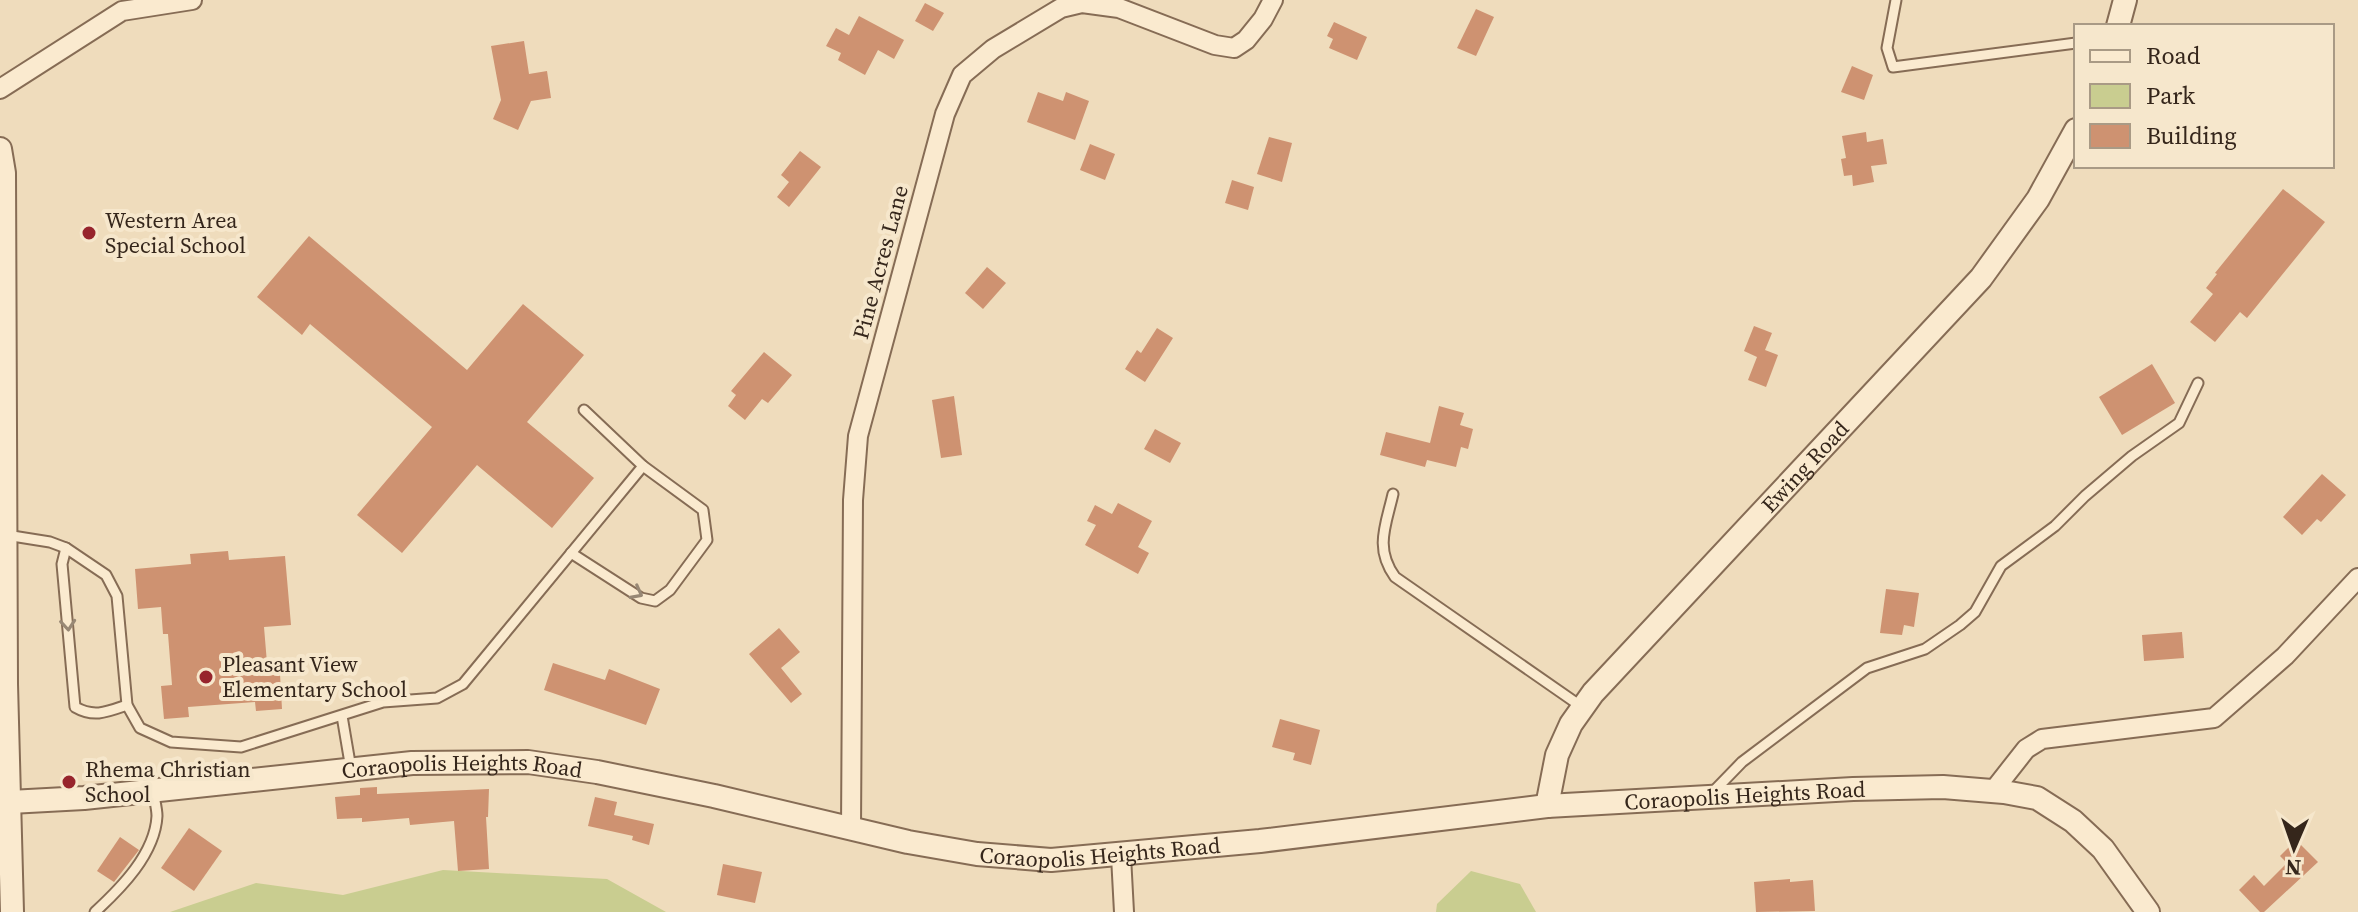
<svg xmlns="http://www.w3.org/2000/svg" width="2358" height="912" font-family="'Source Serif 4',serif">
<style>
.green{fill:#c9cd90}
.building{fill:#ce9271}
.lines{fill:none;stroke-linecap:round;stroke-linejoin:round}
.service-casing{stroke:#866c55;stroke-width:13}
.minor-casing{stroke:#866c55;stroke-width:22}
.tertiary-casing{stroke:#866c55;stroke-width:26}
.service{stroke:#faeacf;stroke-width:9}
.minor{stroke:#faeacf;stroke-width:18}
.tertiary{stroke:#faeacf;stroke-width:22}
.oneway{stroke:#988875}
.poi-dot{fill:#97242c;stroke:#f6e7cc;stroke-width:3}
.labels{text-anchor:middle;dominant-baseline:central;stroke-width:8;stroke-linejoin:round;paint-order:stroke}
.poi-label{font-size:22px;fill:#35261b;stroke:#f6e7cc;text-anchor:start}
.street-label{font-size:22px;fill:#35261b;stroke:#f6e7cc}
</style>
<rect width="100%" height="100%" fill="#efdcbc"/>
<!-- green -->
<g class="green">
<polygon points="443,870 607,879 666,912 170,912 256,883 343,895"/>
<polygon points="1471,871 1520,884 1536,912 1436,912 1437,904"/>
</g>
<!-- building -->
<g class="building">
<polygon points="925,3 944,13 933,31 915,21"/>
<polygon points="1476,9 1494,17 1476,56 1457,48"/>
<polygon points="859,16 904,40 894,59 878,50 865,75 838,60 841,53 826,46 836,28 849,35"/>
<polygon points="1334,22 1367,37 1357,60 1329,48 1333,39 1327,36"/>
<polygon points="524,41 529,74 547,71 551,98 531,101 518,130 493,119 501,100 491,46"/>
<polygon points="1852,66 1873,75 1864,100 1841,92"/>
<polygon points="1038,92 1063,101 1066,92 1089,101 1075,140 1027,122"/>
<polygon points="1866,132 1867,142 1883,139 1887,164 1871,166 1874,182 1853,186 1852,175 1844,176 1841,159 1846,158 1842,136"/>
<polygon points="1269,137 1292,143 1282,182 1257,174"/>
<polygon points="1090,144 1115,154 1105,180 1080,170"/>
<polygon points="800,151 821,167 789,207 777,197 789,182 781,175"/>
<polygon points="1232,180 1254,187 1248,210 1225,203"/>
<polygon points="2283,189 2325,222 2247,318 2240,312 2215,342 2190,322 2213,294 2206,288 2217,274 2215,273"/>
<polygon points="309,236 467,370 523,304 584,355 527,422 594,478 552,528 477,465 402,553 357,515 432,427 310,324 302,335 257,297"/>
<polygon points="987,267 1006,283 983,309 965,293"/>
<polygon points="1754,326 1772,333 1765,350 1778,355 1766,387 1748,380 1757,357 1744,351"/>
<polygon points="1157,328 1173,338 1145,382 1125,369 1137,350 1141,353"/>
<polygon points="764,352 792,375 768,403 762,399 745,420 728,406 736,395 731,391"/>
<polygon points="2152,364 2175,403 2122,435 2099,397"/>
<polygon points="954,396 962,455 941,458 932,400"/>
<polygon points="1439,406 1464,413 1460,425 1473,429 1468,449 1461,447 1456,467 1427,460 1425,467 1380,455 1386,432 1430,443"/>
<polygon points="1155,429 1181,443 1170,463 1144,449"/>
<polygon points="2322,474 2346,495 2321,522 2317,519 2302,535 2283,517"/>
<polygon points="1118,503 1152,521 1138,547 1149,553 1138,574 1085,545 1096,525 1087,521 1095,505 1112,514"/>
<polygon points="228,551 229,560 285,556 291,625 264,627 268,675 280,674 282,709 256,711 255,702 188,707 189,717 164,719 161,686 172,685 168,634 163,634 161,607 138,609 135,569 191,564 190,554"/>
<polygon points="1886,589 1919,593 1914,627 1904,625 1902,635 1880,633"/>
<polygon points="779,628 800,652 781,668 802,694 791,703 749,654"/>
<polygon points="2182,632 2184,658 2144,661 2142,635"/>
<polygon points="553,663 605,680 609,669 660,689 646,725 544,690"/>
<polygon points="1280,719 1320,730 1311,765 1293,760 1295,753 1272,747"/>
<polygon points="377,787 377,794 489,789 488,817 486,817 489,869 458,871 454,821 410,825 409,818 362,822 362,818 337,819 335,797 360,795 360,788"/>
<polygon points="595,797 617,802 614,815 654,824 649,845 632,840 633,836 588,826"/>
<polygon points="189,828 222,851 194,891 161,868"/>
<polygon points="120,837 139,850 114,882 97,871"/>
<polygon points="2296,840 2318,862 2264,912 2260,912 2239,890 2254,875 2264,886 2287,863 2280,856"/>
<polygon points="723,864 762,872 755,903 717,895"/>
<polygon points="1790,879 1790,882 1813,880 1815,911 1756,912 1754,882"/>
</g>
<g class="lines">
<defs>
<g id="service">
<polyline points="1896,0 1887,48 1893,67 2076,43"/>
<path d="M1393,494c-7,31 -19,54 2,83l187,130"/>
<polyline points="6,535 50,542 66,548 106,575 117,596 127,705 140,728 171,742 241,747 383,702 437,698 463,684 643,466"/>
<path d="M66,548l-4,16 13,143c19,11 32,5 52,-2"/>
<polyline points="571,553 641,598 655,601 670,590 707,540 703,510 643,466 584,410"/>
<polyline points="342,716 351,769"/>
<polyline points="1711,794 1742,762 1867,668 1925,649 1960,625 1975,612 2001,566 2055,526 2085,496 2132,456 2179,423 2198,383"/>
<path d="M95,912c26,-24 60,-58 62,-96 0,-8 -3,-18 -4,-26"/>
</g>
<g id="minor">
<polyline points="0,89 122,11 192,0"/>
<polyline points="1993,791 2026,749 2042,739 2214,718 2285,656 2358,578"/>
<polyline points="851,829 853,500 858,436 945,114 962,75 993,49 1061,8 1082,3 1119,8 1215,45 1234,48 1246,40 1263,19 1273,0"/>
<polyline points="1121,856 1124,912"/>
</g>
<g id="tertiary">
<polyline points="2118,26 2125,0"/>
<polyline points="0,149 4,173 6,684 12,912"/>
<path id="s1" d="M10,802l74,-4 328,-35 116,-1 69,10 117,24 194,46 69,12 74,6 209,-19 287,-35 306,-17 90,-2 61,5 33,6 36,23 30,28 45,63"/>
<path id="s2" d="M1547,806l10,-51 14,-31 22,-31 388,-415 57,-79 38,-69"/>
</g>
</defs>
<!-- service casing -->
<use href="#service" class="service-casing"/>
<!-- minor casing -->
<use href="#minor" class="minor-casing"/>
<!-- tertiary casing -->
<use href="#tertiary" class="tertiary-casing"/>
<!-- service -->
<use href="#service" class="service"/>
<!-- minor -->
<use href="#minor" class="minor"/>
<!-- tertiary -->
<use href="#tertiary" class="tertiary"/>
</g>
<!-- one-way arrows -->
<defs><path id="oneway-chevron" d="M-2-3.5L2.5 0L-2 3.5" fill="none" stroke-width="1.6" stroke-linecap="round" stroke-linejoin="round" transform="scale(2)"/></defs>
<g class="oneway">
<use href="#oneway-chevron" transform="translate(637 593) rotate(28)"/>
<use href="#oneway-chevron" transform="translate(68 625) rotate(85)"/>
</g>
<!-- markers -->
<g class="poi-dot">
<circle cx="89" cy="233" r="8"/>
<circle cx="206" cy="677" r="8"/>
<circle cx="69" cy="782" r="8"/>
</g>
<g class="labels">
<!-- poi labels -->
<g class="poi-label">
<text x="105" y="220">Western Area<tspan x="105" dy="25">Special School</tspan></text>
<text x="222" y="664">Pleasant View<tspan x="222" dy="25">Elementary School</tspan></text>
<text x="85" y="769">Rhema Christian<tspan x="85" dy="25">School</tspan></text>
</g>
<!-- street labels -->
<g class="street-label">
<text transform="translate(880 262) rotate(-75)">Pine Acres Lane</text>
<text stroke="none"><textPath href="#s2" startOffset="434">Ewing Road</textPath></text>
<text stroke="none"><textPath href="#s1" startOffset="454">Coraopolis Heights Road</textPath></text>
<text stroke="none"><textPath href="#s1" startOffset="1750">Coraopolis Heights Road</textPath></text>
<text stroke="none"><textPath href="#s1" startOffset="1102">Coraopolis Heights Road</textPath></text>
</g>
</g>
<!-- legend -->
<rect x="2074" y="24" width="260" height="144" fill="#f6e7cc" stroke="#a99a85" stroke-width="2"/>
<rect x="2090" y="50" width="40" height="12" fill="#faeacf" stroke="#a99a85" stroke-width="2"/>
<text x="2146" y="64" font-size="24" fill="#35261b">Road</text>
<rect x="2090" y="84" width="40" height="24" fill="#c9cd90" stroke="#a99a85" stroke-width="2"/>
<text x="2146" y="104" font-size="24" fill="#35261b">Park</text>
<rect x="2090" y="124" width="40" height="24" fill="#ce9271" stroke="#a99a85" stroke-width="2"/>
<text x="2146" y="144" font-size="24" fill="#35261b">Building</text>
<!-- north arrow -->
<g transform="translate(2294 848) rotate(182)" stroke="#f6e7cc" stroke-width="6" paint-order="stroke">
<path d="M0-6L14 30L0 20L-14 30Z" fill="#35261b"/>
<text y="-12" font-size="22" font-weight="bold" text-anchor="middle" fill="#35261b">N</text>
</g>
</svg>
